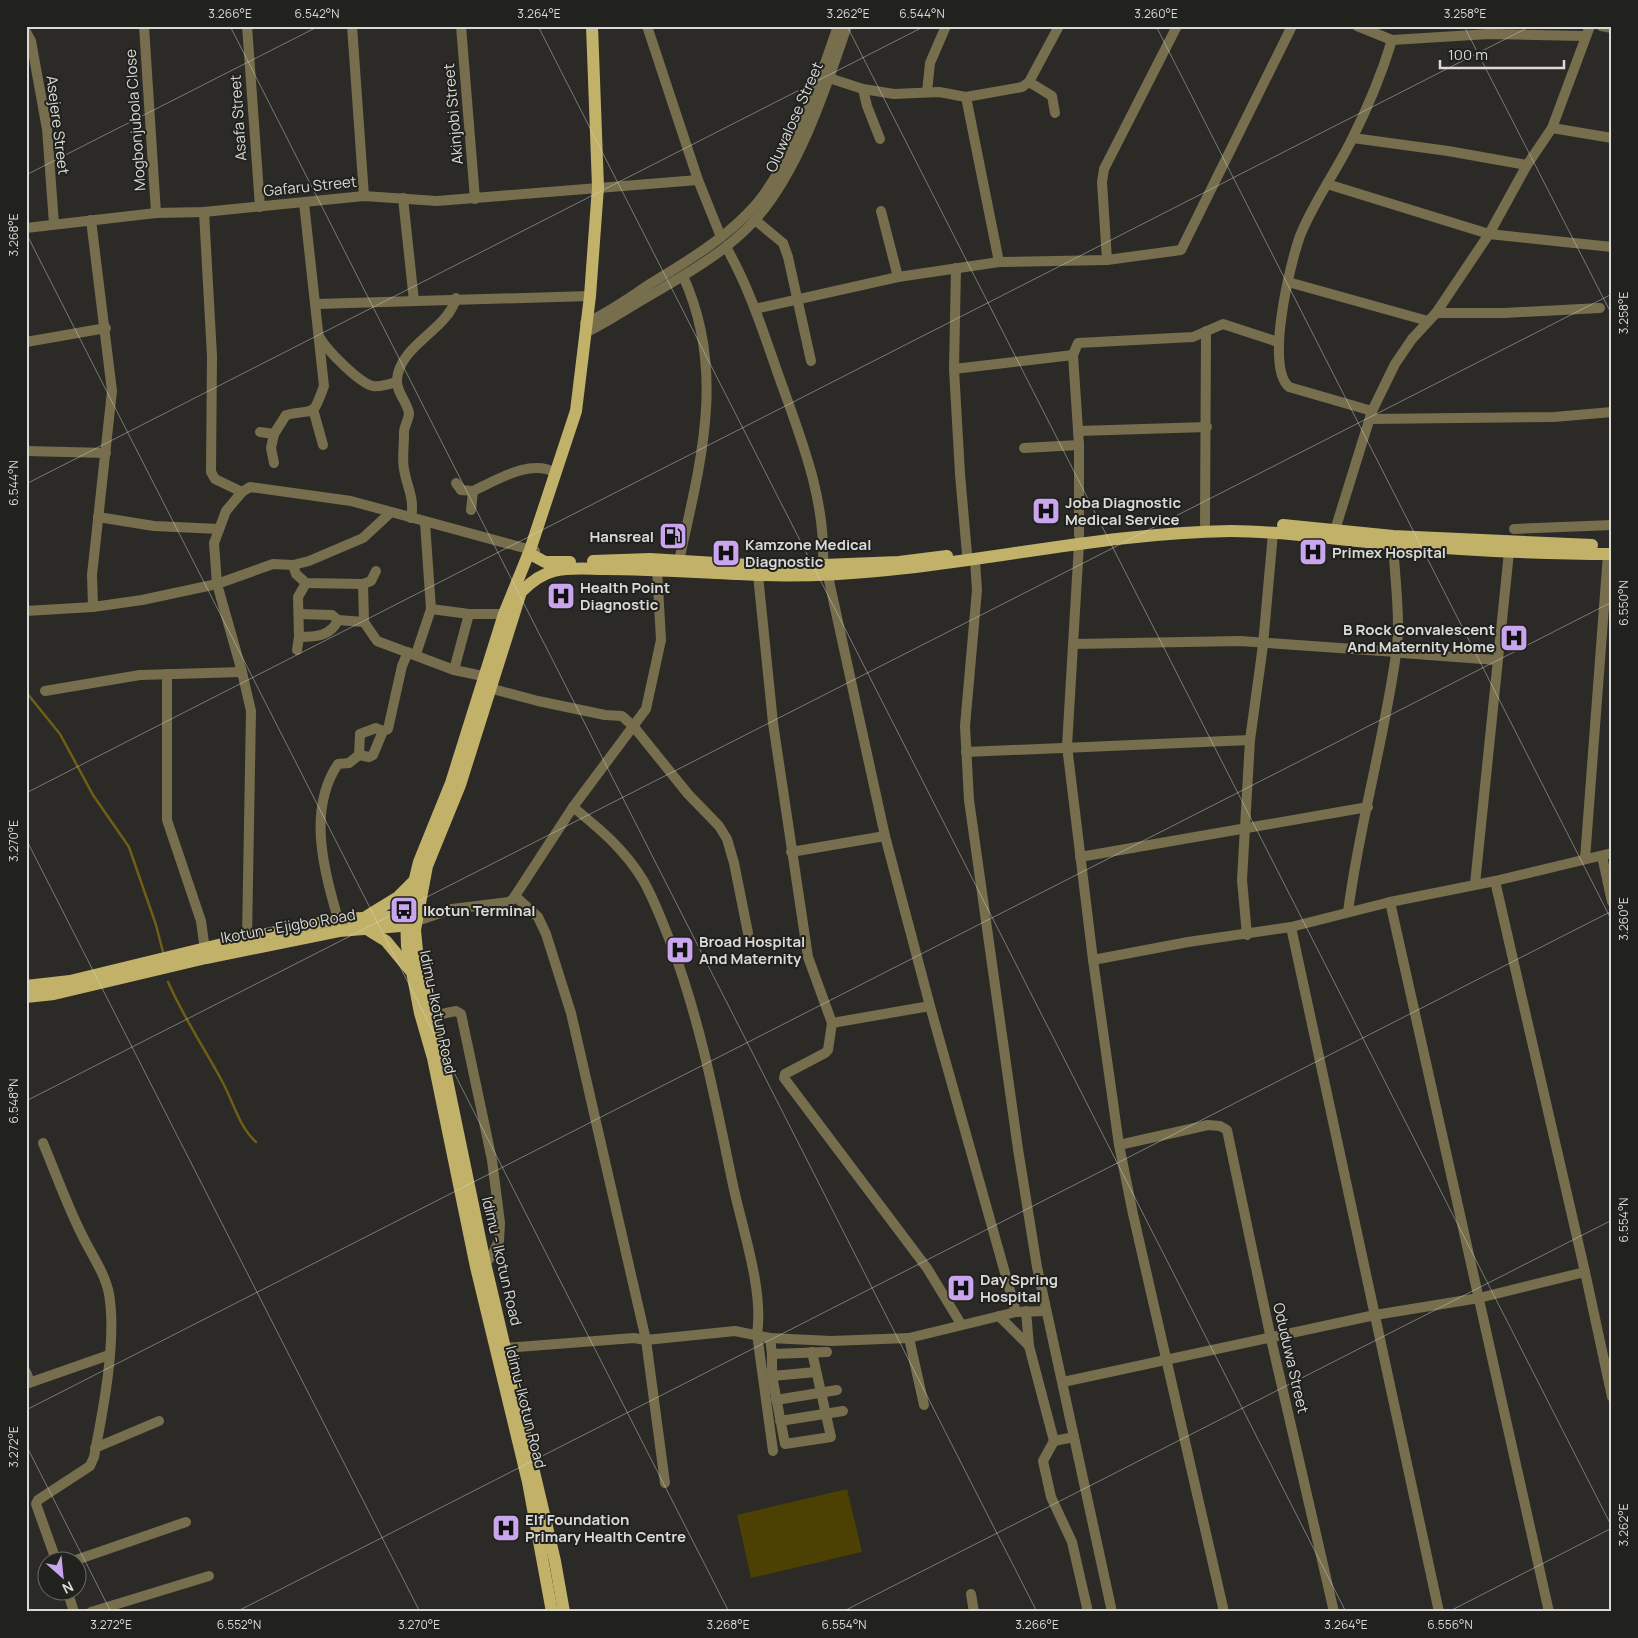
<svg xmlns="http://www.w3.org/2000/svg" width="1638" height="1638" font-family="Manrope,sans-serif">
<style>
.pitch{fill:#4c4003}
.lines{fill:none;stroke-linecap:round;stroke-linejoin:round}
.stream{stroke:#6e5e16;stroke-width:2.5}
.minor{stroke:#766e4c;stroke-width:10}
.major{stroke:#c2b168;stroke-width:12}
.ticks{fill:none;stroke:#dadad8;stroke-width:1;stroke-opacity:0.45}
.labels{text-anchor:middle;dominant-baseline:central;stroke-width:4;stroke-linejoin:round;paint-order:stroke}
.street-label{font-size:15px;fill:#dadad8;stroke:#21211e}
.poi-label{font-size:15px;font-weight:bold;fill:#dadad8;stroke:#21211e;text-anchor:start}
.neatline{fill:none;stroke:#dadad8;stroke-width:2}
.ticks-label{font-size:12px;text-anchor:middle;fill:#dadad8}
</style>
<rect width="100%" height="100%" fill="#2b2a27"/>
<!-- pitch -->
<polygon class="pitch" points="847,1489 862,1552 751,1578 737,1515"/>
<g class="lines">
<!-- stream -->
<g class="stream">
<polyline points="26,692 60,734 93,795 129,847 156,925 163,952"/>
<path d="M168,982c15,34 36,66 54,99 11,20 17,46 34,61"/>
</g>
<!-- minor -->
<g class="minor">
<polyline points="144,26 156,213"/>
<polyline points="247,26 260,207"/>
<polyline points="352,26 364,196"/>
<polyline points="461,26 475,199"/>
<polyline points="647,26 698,180 721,237"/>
<polyline points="1357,26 1392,40 1489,34 1584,36"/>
<polyline points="1601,26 1612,28"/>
<polyline points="26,32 31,41 47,129 54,224"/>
<polyline points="829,78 863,89 894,94 939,92 966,97 1022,87 1029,82 1059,26"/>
<polyline points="1029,82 1052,96 1055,113"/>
<polyline points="863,89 867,106 880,139"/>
<polyline points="927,92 930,63 946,26"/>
<polyline points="966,97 999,262"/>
<polyline points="1552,128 1612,138"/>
<polyline points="1353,138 1448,151 1527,165"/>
<polyline points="1327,184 1489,234 1612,247"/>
<polyline points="403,198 414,301"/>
<polyline points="881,211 898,277"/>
<polyline points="204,212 212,356 211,472 215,479 242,492"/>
<polyline points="91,220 112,391 92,575 93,607"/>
<polyline points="755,220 783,243 788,257 811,361"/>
<polyline points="26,228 156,213 204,212 364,196 437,201 698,180"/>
<path d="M726,247c23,40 37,84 52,127 22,62 48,124 45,191"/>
<polyline points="1107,260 1102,182 1104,169 1177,26"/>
<polyline points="956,268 954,369 960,474 967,554"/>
<polyline points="1288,282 1428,321"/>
<polyline points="316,304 590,296"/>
<polyline points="755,309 898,277 999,262 1107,260 1181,250 1292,26"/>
<polyline points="1436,313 1504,313 1600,308"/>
<path d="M585,323c24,-10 46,-27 68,-41 33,-20 68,-41 95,-69 43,-43 70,-130 90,-187"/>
<path d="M585,333c21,-10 40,-23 59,-34 39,-23 80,-45 111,-79 44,-49 71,-132 92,-194"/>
<path d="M320,338c7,12 39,45 53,48 8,1 17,-2 23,-4"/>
<polyline points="26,342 106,328"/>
<polyline points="954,369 1073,355"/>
<polyline points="313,409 323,445"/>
<path d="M1372,411l-83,-24c-24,-20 1,-123 11,-151 13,-33 37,-66 52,-97 16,-32 30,-66 40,-99"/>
<polyline points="1370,419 1554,417 1612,412"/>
<polyline points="1078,431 1207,427"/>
<path d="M260,432l14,2 12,-19c30,-7 26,4 38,-29l-20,-183"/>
<polyline points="274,434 271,448 274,463"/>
<polyline points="1024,448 1079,445"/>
<polyline points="26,451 106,453"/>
<polyline points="456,483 461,490 473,491"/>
<path d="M471,510l2,-19c24,-11 58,-33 83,-18"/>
<polyline points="98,517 154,526 219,529"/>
<path d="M411,518c4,-20 -4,-30 -7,-49 -2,-9 0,-24 0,-34 -1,-8 5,-15 5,-22 -2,-11 -13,-22 -12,-33 2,-35 51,-50 59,-82"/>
<polyline points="1205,524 1206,331"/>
<polyline points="1514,529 1612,525"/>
<polyline points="1335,530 1372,411 1395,364 1412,339 1436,313 1489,234 1527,165 1552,128 1590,26"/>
<polyline points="1079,535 1079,445 1073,355 1078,343 1193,337 1223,324 1278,342"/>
<polyline points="1079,544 1067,746 1093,960 1119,1145 1133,1214 1224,1612"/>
<path d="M679,561c21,-97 48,-189 4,-285"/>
<polyline points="975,561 977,590 965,726 969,800 1018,1149 1037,1267 1112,1612"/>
<polyline points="293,565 296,574 306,583 363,584 371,581 376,571"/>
<polyline points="758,575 773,723 808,957 832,1023 828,1050 825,1053 785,1074 784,1078 927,1268 961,1324"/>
<polyline points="828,576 885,836 930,1006 1016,1312"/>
<polyline points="363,584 364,622"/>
<polyline points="431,609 469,614 504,614"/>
<polyline points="26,611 93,607 142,600 217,584 273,564 293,565 309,561 363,538 390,513"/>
<polyline points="299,614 332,615 338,620"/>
<polyline points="299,637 298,597 306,583"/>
<polyline points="1074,644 1240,641 1396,652"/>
<path d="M297,650l2,-13c17,0 32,-1 39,-17l26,2 13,19 77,29 29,6"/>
<polyline points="1402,653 1496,660"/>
<polyline points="416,654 431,609 425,523"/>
<polyline points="454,670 469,614"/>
<polyline points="167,674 167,820 201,921 205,950"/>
<polyline points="489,688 538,701 605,715 622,716 634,727 688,794 719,826 727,839 734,863 748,933"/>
<polyline points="45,691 140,675 242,672"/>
<polyline points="966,752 1250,740"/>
<polyline points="359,755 360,734 376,728 383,731"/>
<path d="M573,807c28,23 51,42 70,73 12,21 20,44 29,66 29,78 44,158 61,239 9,43 31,105 24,149l16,117"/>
<polyline points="791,852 885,836"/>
<polyline points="1602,856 1612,902"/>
<polyline points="1080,857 1368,807"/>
<polyline points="1585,859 1608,554"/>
<polyline points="1495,881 1585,1272 1612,1397"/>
<polyline points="1475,884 1509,552"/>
<polyline points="515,896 538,917 546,934 571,1013 646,1340 665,1483"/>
<polyline points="1390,902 1549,1612"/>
<path d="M1348,912c11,-87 36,-171 48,-258 5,-32 -1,-76 -3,-110"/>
<path d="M338,919c-14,-49 -31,-109 0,-155l11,-1 10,-8 10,2 4,-2 10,-24 5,-2 14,-63 6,-14"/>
<polyline points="423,919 452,909 509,902 513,899 573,807 646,709 661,640 657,569"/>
<polyline points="1291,927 1439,1612"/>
<polyline points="1247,935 1242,880 1250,740 1263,645 1273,533"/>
<polyline points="247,938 251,711 242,672 217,584 214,543 226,511 242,492 250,487 351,501 535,551"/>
<polyline points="1093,960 1188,942 1291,927 1390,902 1495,881 1612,853"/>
<polyline points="432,1016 456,1011 461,1014 492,1160 500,1223 499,1241 491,1257 485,1263"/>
<polyline points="832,1023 930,1006"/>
<path d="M43,1143c13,31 24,62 39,92 9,19 23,38 27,59 8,46 -6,117 -15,163l-4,9 -52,34 -2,4 20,56"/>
<polyline points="1119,1145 1208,1125 1220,1126 1227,1130 1271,1339 1334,1612"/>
<polyline points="1026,1311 1029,1346 1054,1441 1074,1437"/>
<polyline points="999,1316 1029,1346"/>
<polyline points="770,1338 772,1354 827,1352"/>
<polyline points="909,1338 924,1405"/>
<polyline points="505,1348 634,1338 646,1340 735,1331 770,1338 831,1341 909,1338 1016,1312 1046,1311"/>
<polyline points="772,1354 772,1376 785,1444 831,1437 812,1352"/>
<polyline points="26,1372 30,1382"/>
<polyline points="772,1376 816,1372"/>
<polyline points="1063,1382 1375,1315 1479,1298 1585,1272"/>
<polyline points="26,1384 109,1355"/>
<polyline points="776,1400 837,1390"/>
<polyline points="780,1421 843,1411"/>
<polyline points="1054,1441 1043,1461 1051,1497 1072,1542 1088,1612"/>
<polyline points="95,1448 159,1421"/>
<polyline points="76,1560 186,1522"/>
<polyline points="67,1590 74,1612"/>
<polyline points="971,1594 974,1612"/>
<polyline points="91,1612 209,1576"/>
</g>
<!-- major -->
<g class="major">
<polyline points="1283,525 1393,536 1592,545"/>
<polyline points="534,556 545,562 570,562"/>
<polyline points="593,561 650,559 749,565 823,565 899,562 947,556"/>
<path d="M522,591c9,-9 20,-17 32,-20 16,-4 34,-2 50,-2 52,0 103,4 155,6 161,6 312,-42 472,-44 53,0 107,9 160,13 73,6 147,10 221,10"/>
<polyline points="520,595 460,785 427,866 415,930 418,961 445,1070 485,1263 555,1561 564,1612"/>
<polyline points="367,916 398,897 413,882"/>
<polyline points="365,928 386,941 410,970"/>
<polyline points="26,986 70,981 247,938 338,919 414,916"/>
<polyline points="26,997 54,994 206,958 339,931 413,925"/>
<polyline points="552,1612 528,1482 476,1267 433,1058 420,1013 407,946 406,916 419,862 451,783 504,614 530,550 576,411 590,296 598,187 592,26"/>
</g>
</g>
<!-- ticks -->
<path class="ticks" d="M230,26l807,1586M538,26l808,1586M847,26l765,1501M1156,26l456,895M1464,26l148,289M26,175l293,-149M26,233l703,1379M26,484l899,-458M26,793l1505,-767M26,839l394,773M26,1101l1586,-807M26,1410l1586,-808M26,1445l85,167M236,1612l1376,-701M842,1612l770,-392M1448,1612l164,-84"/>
<!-- icons -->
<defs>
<symbol id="hospital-square" viewBox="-11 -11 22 22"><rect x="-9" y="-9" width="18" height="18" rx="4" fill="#c9a5ee" stroke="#21211e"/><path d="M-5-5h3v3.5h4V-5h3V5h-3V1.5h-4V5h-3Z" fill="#111"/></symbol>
<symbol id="fuel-square" viewBox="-11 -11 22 22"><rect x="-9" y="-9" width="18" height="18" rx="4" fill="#c9a5ee" stroke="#21211e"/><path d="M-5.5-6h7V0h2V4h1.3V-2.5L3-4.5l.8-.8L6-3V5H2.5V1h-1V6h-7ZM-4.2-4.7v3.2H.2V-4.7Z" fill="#111"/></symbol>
<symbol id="bus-square" viewBox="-11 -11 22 22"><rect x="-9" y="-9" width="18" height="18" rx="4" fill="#c9a5ee" stroke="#21211e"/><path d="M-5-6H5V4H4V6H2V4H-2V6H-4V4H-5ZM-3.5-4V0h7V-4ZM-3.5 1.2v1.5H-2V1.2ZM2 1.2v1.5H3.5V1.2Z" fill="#111"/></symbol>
</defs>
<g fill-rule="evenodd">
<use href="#hospital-square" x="1030" y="495" width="32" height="32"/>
<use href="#fuel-square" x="657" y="520" width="32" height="32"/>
<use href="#hospital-square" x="1297" y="536" width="32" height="32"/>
<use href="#hospital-square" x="710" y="537" width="32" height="32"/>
<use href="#hospital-square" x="545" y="580" width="32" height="32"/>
<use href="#hospital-square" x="1498" y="622" width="32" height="32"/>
<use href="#bus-square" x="388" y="894" width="32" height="32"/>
<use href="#hospital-square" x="664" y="934" width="32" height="32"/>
<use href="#hospital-square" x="945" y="1272" width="32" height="32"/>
<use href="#hospital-square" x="490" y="1512" width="32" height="32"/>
</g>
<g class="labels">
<!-- street labels -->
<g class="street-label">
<text transform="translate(453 114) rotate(-95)">Akinjobi Street</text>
<text transform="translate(794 117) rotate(-66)">Oluwalose Street</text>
<text transform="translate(238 118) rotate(-94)">Asafa Street</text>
<text transform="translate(135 120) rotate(-94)">Mogbonjubola Close</text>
<text transform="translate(58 125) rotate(83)">Asejere Street</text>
<text transform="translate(310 186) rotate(-6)">Gafaru Street</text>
<text transform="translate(288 926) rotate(-10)">Ikotun - Ejigbo Road</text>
<text transform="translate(438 1012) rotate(78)">Idimu-Ikotun Road</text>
<text transform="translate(502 1261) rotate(77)">Idimu - Ikotun Road</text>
<text transform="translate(1291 1358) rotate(77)">Oduduwa Street</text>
<text transform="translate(526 1407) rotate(76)">Idimu-Ikotun Road</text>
</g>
<!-- poi labels -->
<g class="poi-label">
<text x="1065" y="502">Joba Diagnostic<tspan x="1065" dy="17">Medical Service</tspan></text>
<text x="654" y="536" text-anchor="end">Hansreal</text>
<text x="745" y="544">Kamzone Medical<tspan x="745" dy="17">Diagnostic</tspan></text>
<text x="1332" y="552">Primex Hospital</text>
<text x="580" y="587">Health Point<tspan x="580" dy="17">Diagnostic</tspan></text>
<text x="1495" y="629" text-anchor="end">B Rock Convalescent<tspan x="1495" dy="17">And Maternity Home</tspan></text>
<text x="423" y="910">Ikotun Terminal</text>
<text x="699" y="941">Broad Hospital<tspan x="699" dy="17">And Maternity</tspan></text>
<text x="980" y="1279">Day Spring<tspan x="980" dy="17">Hospital</tspan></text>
<text x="525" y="1519">Elf Foundation<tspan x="525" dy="17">Primary Health Centre</tspan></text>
</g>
</g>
<!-- border -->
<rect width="1638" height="1638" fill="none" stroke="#21211e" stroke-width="55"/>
<!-- north arrow -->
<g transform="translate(62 1576) rotate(153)"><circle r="24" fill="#21211e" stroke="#6b6b68"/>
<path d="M0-4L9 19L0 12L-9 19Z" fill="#c9a5ee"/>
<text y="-8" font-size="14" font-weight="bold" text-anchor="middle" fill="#dadad8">N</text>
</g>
<!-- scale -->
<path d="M1440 60v8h124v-8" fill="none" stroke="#dadad8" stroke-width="2.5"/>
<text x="1448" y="60" font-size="15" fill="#dadad8" stroke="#21211e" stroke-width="4" paint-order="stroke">100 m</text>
<rect x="28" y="28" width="1582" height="1582" class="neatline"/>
<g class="ticks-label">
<text x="230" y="18">3.266°E</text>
<text x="317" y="18">6.542°N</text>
<text x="539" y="18">3.264°E</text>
<text x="848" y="18">3.262°E</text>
<text x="922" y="18">6.544°N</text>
<text x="1156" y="18">3.260°E</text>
<text x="1465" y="18">3.258°E</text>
<text transform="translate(14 235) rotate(-90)" y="4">3.268°E</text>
<text transform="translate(1624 313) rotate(-90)" y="4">3.258°E</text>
<text transform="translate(14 483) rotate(-90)" y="4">6.544°N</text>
<text transform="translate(1624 603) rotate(-90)" y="4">6.550°N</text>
<text transform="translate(14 841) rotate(-90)" y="4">3.270°E</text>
<text transform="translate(1624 919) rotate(-90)" y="4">3.260°E</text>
<text transform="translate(14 1101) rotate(-90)" y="4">6.548°N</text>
<text transform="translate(1624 1220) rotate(-90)" y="4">6.554°N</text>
<text transform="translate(14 1447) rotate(-90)" y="4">3.272°E</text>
<text transform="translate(1624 1525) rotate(-90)" y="4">3.262°E</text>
<text x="111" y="1629">3.272°E</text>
<text x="239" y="1629">6.552°N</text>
<text x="419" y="1629">3.270°E</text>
<text x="728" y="1629">3.268°E</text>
<text x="844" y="1629">6.554°N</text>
<text x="1037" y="1629">3.266°E</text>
<text x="1346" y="1629">3.264°E</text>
<text x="1450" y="1629">6.556°N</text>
</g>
</svg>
